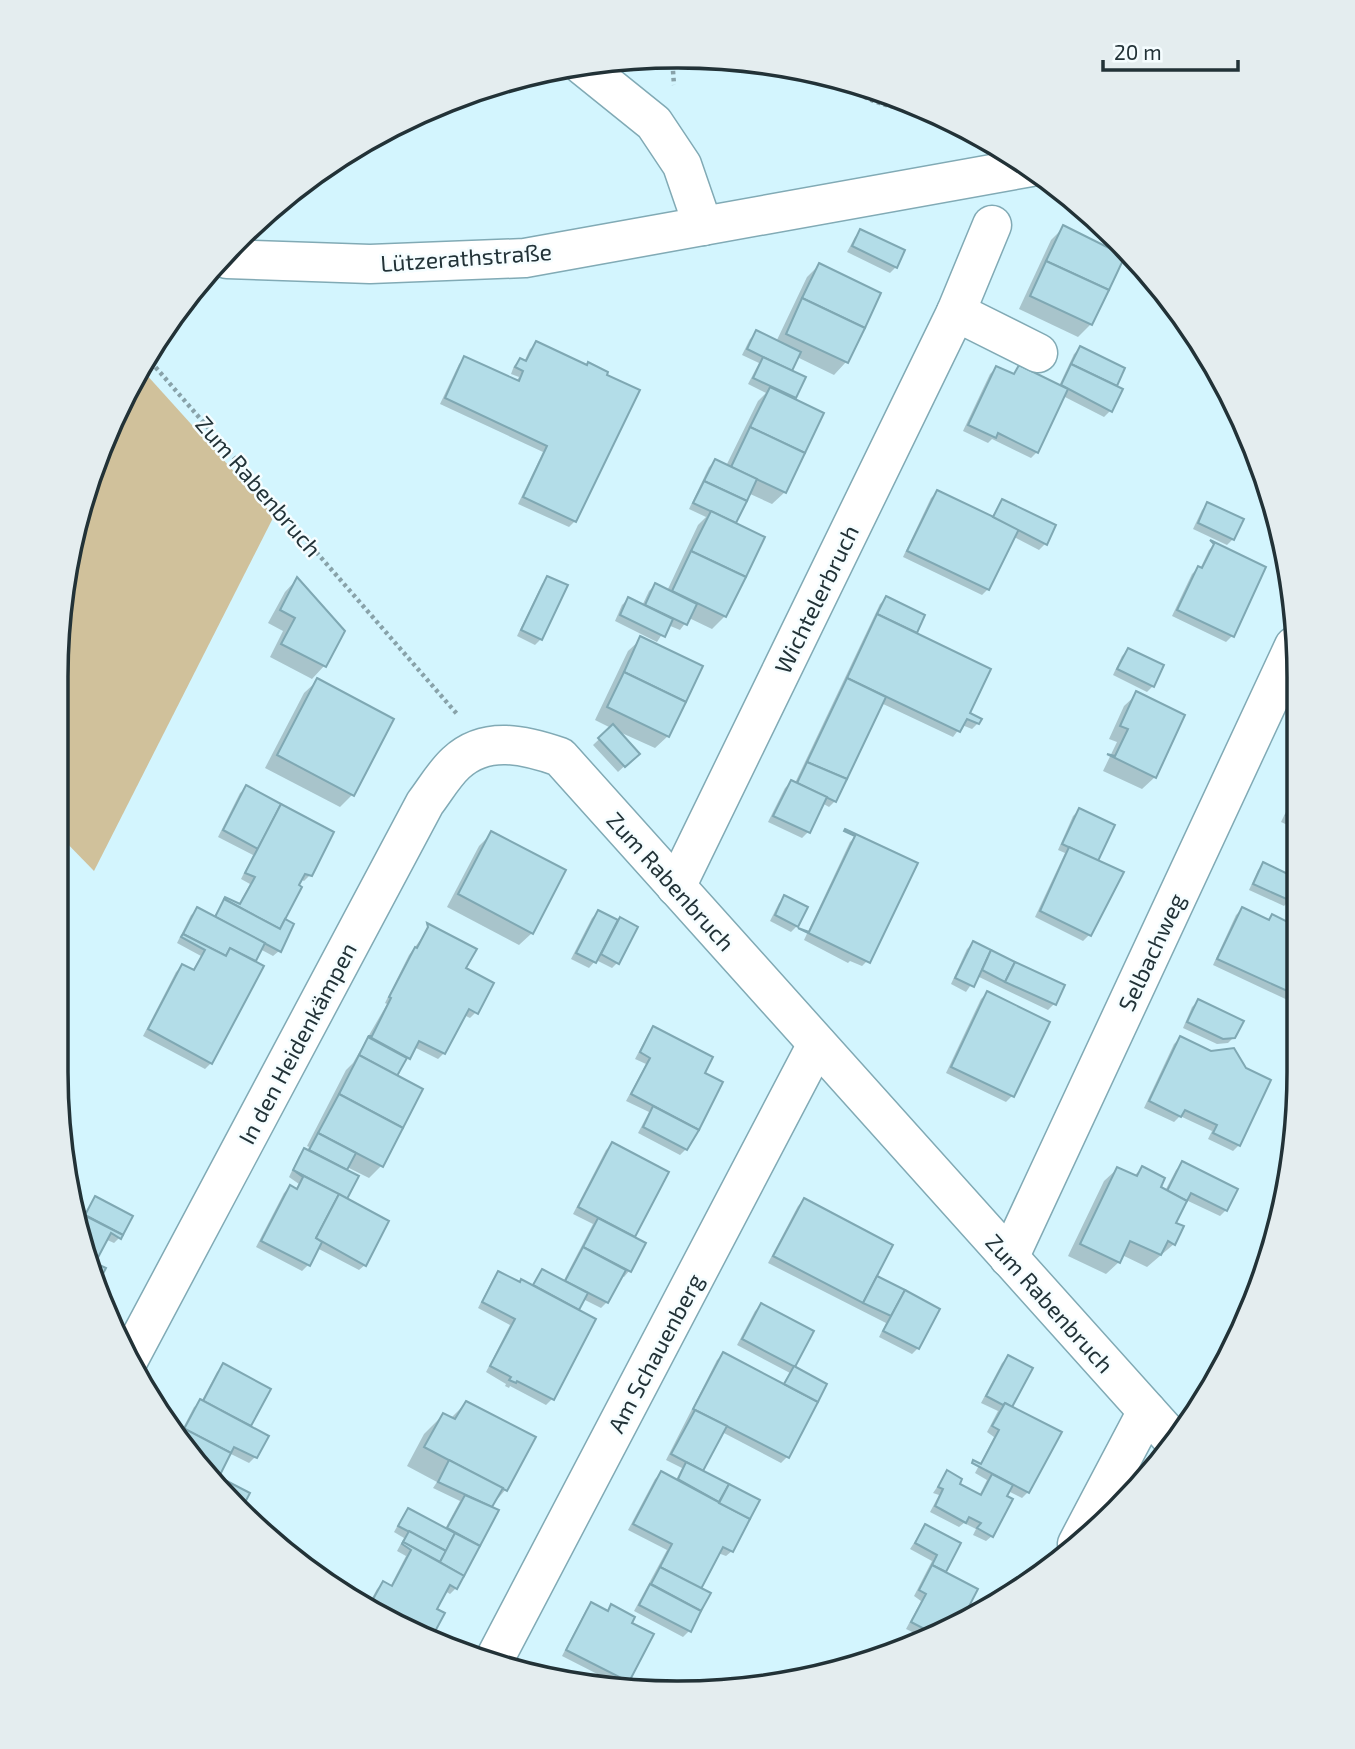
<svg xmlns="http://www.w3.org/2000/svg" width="1355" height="1749" font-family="'Exo 2',sans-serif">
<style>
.green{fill:#d0c19b}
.shadow{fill:#0003}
.building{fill:#b3dde8;stroke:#7fa8b3;stroke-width:2}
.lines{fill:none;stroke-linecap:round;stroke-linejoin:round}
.minor-casing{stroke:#81aab5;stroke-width:41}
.path{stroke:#88a2a9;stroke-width:4.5;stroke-dasharray:3.5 3.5;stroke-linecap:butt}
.minor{stroke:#fff;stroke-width:38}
.labels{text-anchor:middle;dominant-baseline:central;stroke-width:5;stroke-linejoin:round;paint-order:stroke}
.street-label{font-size:23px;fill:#223237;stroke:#f5fdff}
.rim{fill:none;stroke:#223237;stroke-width:3.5}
</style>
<rect width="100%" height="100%" fill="#d3f5fe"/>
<!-- green -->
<polygon class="green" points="145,373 274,516 94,871 57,833 57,637 89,478"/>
<!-- shadow -->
<g class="shadow">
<polygon points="1064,227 1091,324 1078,337 1019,309 1051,240"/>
<polygon points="861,231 896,267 890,273 847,252 855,237"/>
<polygon points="819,265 846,362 834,375 797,357 790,371 803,378 792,399 785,492 772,504 748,493 734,524 725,616 712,629 689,618 680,630 668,625 657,642 615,621 622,605 628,599 642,606 649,591 655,585 667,591 698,525 706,517 689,509 709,467 715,461 726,466 758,401 766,393 748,384 759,363 742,355 750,339 756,333 776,342 807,277"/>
<polygon points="536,344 575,521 569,527 518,504 543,452 440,404 459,364 465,358 516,382 519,377 511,374 514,366 520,360 524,362 530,349"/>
<polygon points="1080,348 1123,369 1114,386 1110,411 1104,417 1063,396 1037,452 1031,458 992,439 988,443 963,431 990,374 996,368 1012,375 1019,367 1059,386 1074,354"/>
<polygon points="1255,455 1266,477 1266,479 1248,470"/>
<polygon points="937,492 991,518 1002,501 1045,544 1039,550 1014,537 988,589 982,595 903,557 931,498"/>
<polygon points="1208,504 1233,539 1227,545 1193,529 1202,510"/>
<polygon points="1215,544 1232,636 1226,642 1172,616 1192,574 1198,568 1200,569 1209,550"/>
<polygon points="548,578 541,639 535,645 517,636 542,584"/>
<polygon points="297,579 343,631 324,666 312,679 270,657 283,631 268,623 285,592"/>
<polygon points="886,598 922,616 914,634 967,714 978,723 972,729 962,725 953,737 881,703 835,801 829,807 822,803 808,832 802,838 768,822 785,788 791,782 795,783 880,604"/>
<polygon points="641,639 668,736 655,748 615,730 631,760 618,772 593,745 611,728 595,720 628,651"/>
<polygon points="1128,650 1153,686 1147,692 1113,675 1122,656"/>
<polygon points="317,681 352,795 340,807 265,768 304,693"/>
<polygon points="1137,694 1155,777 1142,789 1103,771 1117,742 1109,739 1124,706"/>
<polygon points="246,788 310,875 304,881 300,879 283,920 279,951 273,956 260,949 211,1063 205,1069 143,1036 176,972 182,966 192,971 201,956 177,943 191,915 197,910 213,918 225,899 238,905 250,884 241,879 253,855 218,837 240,793"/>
<polygon points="1294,795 1294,828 1281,822"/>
<polygon points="1079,810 1096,862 1089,935 1083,941 1035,917 1065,853 1058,850 1073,816"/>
<polygon points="492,833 532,933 519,945 447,907 479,846"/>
<polygon points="856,836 868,960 862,966 850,961 848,963 804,940 850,842"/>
<polygon points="1264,864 1290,900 1284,906 1249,890 1258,870"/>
<polygon points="785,898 797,926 791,932 770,921 779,903"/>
<polygon points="1242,909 1268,921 1272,916 1294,926 1294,1003 1213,965 1236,915"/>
<polygon points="598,912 618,922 618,962 612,968 596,960 589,968 571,959 592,918"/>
<polygon points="430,927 463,969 476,1012 470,1018 464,1015 444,1053 438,1059 414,1047 395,1076 381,1166 369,1178 347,1167 345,1171 345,1199 365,1265 359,1270 317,1248 308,1265 302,1271 256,1247 284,1193 290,1187 295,1190 299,1184 289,1177 299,1156 305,1150 307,1151 309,1147 307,1146 346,1070 353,1063 387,1004 385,1003 409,955"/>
<polygon points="973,943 1063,986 1054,1004 1048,1010 977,976 966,992 951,984 967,949"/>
<polygon points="987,993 1012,1096 1006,1102 946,1073 981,999"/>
<polygon points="1198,1001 1234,1037 1228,1043 1217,1044 1183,1028 1192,1007"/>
<polygon points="654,1028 702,1074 721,1083 686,1149 680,1155 638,1133 649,1112 626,1101 646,1064 635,1059 648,1034"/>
<polygon points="1180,1038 1239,1145 1233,1151 1208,1139 1212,1131 1180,1116 1174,1122 1144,1108 1174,1044"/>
<polygon points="612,1144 667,1172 632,1238 629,1271 624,1277 621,1276 607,1302 601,1308 583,1299 577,1311 552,1399 546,1405 510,1386 509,1388 505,1386 506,1384 486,1372 510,1325 478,1308 493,1279 499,1273 519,1284 531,1286 542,1271 563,1282 593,1224 573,1214 606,1150"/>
<polygon points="1182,1164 1226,1210 1220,1216 1186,1200 1174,1224 1174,1244 1147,1267 1122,1255 1119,1262 1106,1274 1068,1256 1104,1181 1117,1169 1134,1176 1142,1168 1158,1188 1165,1191 1176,1170"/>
<polygon points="95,1198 131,1217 119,1238 114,1243 105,1239 93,1263 83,1216"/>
<polygon points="804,1200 875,1276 938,1310 918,1348 912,1354 879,1337 886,1323 768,1263 798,1206"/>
<polygon points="761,1305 794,1365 792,1367 825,1385 787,1457 781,1463 722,1432 701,1471 758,1501 732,1551 726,1556 718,1553 699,1589 709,1594 689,1631 683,1637 634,1611 667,1550 628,1530 655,1479 661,1473 676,1480 682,1468 666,1460 717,1360 723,1354 782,1385 790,1373 737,1345 755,1311"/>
<polygon points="1008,1357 1010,1408 1028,1492 1022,1498 1008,1491 992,1536 986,1541 973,1535 976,1529 964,1523 959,1527 930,1512 939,1495 933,1493 947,1473 958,1485 979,1496 987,1480 975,1473 994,1437 987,1432 998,1411 981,1403 1002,1363"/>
<polygon points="223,1366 268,1389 249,1427 266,1437 255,1457 249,1463 229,1453 216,1478 247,1494 238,1511 171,1424 182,1430 194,1407 201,1402 217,1372"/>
<polygon points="466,1403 506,1489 490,1508 496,1511 456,1588 450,1594 445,1591 435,1610 431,1636 366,1609 377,1589 383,1583 390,1587 406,1556 397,1551 404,1538 394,1532 403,1516 408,1510 445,1529 460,1501 433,1488 437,1482 407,1466 424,1434 443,1415 450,1419"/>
<polygon points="925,1526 958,1543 943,1573 961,1619 923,1637 906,1629 921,1601 914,1596 932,1561 910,1549"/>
<polygon points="592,1604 606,1612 611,1606 629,1624 628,1681 626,1683 611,1681 562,1656 586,1610"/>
</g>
<!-- building -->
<g class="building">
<polygon points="1063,225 1125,256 1109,290 1046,261"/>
<polygon points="860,229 905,250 897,268 852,246"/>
<polygon points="1046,261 1109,290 1092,325 1030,296"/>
<polygon points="819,263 881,293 865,328 802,298"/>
<polygon points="802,298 865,328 848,363 786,334"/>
<polygon points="756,330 801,352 792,371 747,349"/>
<polygon points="536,341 587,365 588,362 608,372 607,375 640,390 576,522 523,497 547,446 445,398 464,356 519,381 523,371 515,367 520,358 526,361"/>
<polygon points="1080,346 1125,368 1117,386 1071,364"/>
<polygon points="763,357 806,377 796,398 753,378"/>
<polygon points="1071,364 1123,389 1112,412 1061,385"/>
<polygon points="1019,365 1068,389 1038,453 998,433 996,438 968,425 996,366 1014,374"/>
<polygon points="770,387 824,413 805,453 750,427"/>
<polygon points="750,427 805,453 786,493 731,467"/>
<polygon points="715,459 757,479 747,501 704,481"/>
<polygon points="704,481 747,501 736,523 693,503"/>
<polygon points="937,490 1019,529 989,590 907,551"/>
<polygon points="1002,499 1056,525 1047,545 993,517"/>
<polygon points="1207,502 1244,519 1234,540 1198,523"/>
<polygon points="711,511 765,537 746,577 691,551"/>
<polygon points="1210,540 1266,567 1234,637 1177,610 1198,566 1202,568 1214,544"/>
<polygon points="691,551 746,577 726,617 672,591"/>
<polygon points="547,576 568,585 542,640 521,630"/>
<polygon points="297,577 345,631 326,667 281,644 295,618 280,610"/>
<polygon points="655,583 697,604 687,625 645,605"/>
<polygon points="886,596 925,615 917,633 877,614"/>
<polygon points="628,597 673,619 665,637 620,615"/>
<polygon points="877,614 991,669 970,713 982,719 979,724 967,719 960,732 847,678"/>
<polygon points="640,636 703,666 686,702 624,672"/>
<polygon points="1128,648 1164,665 1154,687 1117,669"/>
<polygon points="624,672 686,702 669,737 607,707"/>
<polygon points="317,678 394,719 354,796 277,755"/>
<polygon points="847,678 886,697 847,779 807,762"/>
<polygon points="1136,691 1185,715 1156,778 1107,754 1115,756 1128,729 1120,726"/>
<polygon points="613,724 640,754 625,767 598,738"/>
<polygon points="807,762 847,779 836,802 797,783"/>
<polygon points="791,780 827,797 810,833 773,816"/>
<polygon points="246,785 281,804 258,849 223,830"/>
<polygon points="1294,799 1294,819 1286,815"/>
<polygon points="281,804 334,832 312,876 305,874 299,885 302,887 280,929 224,899 225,897 240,904 255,877 245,873"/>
<polygon points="1079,808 1115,825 1098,861 1062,844"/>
<polygon points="845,829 918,863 870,963 798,928 809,932 855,836 844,831"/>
<polygon points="491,831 566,870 533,934 458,894"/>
<polygon points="1069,847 1124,872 1091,936 1040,911"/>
<polygon points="1263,862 1294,877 1294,896 1291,901 1253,884"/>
<polygon points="784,895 808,907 798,927 775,915"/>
<polygon points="224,899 280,929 285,919 294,924 281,952 215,917"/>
<polygon points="197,907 265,943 256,961 230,948 226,956 183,934"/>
<polygon points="1242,907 1269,920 1272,914 1294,925 1294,994 1217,959"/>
<polygon points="598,910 618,920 596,963 576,953"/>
<polygon points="620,917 638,927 619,964 601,954"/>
<polygon points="427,923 477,949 466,968 494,983 478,1014 469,1009 445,1054 419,1041 410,1059 368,1036 372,1036 391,998 389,997 415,947 417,948 428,927"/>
<polygon points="183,934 226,956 230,948 264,966 212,1064 148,1029 182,964 194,970 205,950 181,937"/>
<polygon points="973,941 991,950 974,987 955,978"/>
<polygon points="991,950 1015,962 1005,982 982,970"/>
<polygon points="1015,962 1065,985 1056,1005 1005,982"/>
<polygon points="987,991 1050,1022 1014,1097 951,1067"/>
<polygon points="1198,999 1244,1021 1235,1038 1223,1039 1187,1022"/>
<polygon points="653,1026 713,1057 705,1073 723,1082 699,1130 631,1094 650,1058 640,1052"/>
<polygon points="1180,1036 1211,1051 1234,1048 1246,1068 1271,1080 1240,1146 1213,1133 1217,1125 1185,1110 1181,1117 1149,1101"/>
<polygon points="368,1037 407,1058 397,1076 359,1055"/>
<polygon points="359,1055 423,1089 403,1128 339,1094"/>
<polygon points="339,1094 403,1128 383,1167 318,1133"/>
<polygon points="653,1106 699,1130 687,1150 643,1127"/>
<polygon points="318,1133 356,1153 347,1170 309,1150"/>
<polygon points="612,1142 669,1172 635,1237 578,1207"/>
<polygon points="304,1148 359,1176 347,1199 293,1170"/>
<polygon points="1182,1161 1238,1189 1227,1211 1191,1193 1187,1201 1167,1191"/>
<polygon points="1142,1166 1165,1178 1161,1187 1187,1201 1176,1223 1184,1226 1175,1245 1168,1241 1161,1255 1130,1241 1120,1263 1080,1244 1117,1167 1137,1176"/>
<polygon points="296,1172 339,1194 316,1238 322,1242 310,1266 261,1241 290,1185 297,1189 303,1177"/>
<polygon points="339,1194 389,1221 366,1266 316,1238"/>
<polygon points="95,1196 133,1216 123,1235 85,1215"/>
<polygon points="804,1198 893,1245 863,1303 773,1256"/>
<polygon points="74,1210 123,1235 121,1239 111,1233 95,1263 106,1268 98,1283 77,1233"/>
<polygon points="598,1218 646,1243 631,1272 583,1247"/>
<polygon points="583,1247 626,1270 608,1303 565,1281"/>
<polygon points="542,1269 588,1293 579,1310 533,1285"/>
<polygon points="498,1271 520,1282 521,1279 596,1319 554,1400 517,1381 516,1383 509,1380 511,1377 490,1366 515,1319 482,1302"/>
<polygon points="877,1276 905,1290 891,1316 863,1303"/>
<polygon points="905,1290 940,1309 919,1349 883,1331"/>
<polygon points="761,1303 814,1331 795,1367 742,1339"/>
<polygon points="723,1352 818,1402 789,1458 693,1409"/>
<polygon points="1008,1355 1033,1368 1012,1407 1005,1403 1003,1405 986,1396"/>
<polygon points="223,1363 271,1389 251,1426 203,1401"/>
<polygon points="794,1366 827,1384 818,1402 784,1384"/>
<polygon points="200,1399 269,1436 257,1458 234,1447 231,1453 184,1429"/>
<polygon points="466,1401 536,1437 507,1491 424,1447 443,1413 455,1419"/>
<polygon points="1005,1403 1062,1432 1029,1493 972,1463 973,1460 981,1464 999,1430 992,1426"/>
<polygon points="695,1410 727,1426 703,1471 671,1454"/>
<polygon points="168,1420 231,1453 217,1481 213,1479"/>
<polygon points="449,1460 503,1488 492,1507 438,1482"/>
<polygon points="686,1462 729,1484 719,1502 678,1479"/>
<polygon points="947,1470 962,1479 960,1484 981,1495 992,1474 1013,1485 1007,1496 1013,1499 993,1537 977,1528 981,1523 969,1517 966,1523 935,1506 943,1489 938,1487"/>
<polygon points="661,1471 750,1519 733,1552 723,1547 701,1589 660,1567 672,1544 633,1524"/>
<polygon points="219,1477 250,1493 240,1512 216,1482"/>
<polygon points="729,1484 760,1500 750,1519 719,1503"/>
<polygon points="465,1495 499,1510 480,1546 447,1528"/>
<polygon points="408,1508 455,1533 446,1551 398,1526"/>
<polygon points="925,1524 961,1543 946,1572 932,1565 937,1555 915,1543"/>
<polygon points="409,1531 446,1551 440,1562 403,1542"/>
<polygon points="455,1533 480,1546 464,1576 440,1562"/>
<polygon points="403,1542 464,1576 457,1589 450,1585 437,1609 445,1613 432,1637 367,1610 383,1581 392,1586 411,1550 402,1544"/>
<polygon points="932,1565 978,1589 963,1618 932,1633 911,1622 926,1594 919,1590"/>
<polygon points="660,1567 711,1593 701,1611 651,1584"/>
<polygon points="650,1584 701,1611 691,1632 639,1605"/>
<polygon points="591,1602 608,1611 611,1604 635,1617 632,1623 654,1634 629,1682 566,1650"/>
</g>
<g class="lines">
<defs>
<g id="minor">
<polyline points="582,65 654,123 682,165 703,226"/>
<polyline points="227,259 370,264 525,258 1031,167"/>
<polyline points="956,312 1038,353"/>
<polyline points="676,887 956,312 992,225"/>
<polyline points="1009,1258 1294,646"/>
<path d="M129,1359l296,-556c10,-13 19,-29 31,-40 30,-28 69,-18 104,-6l614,684"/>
<polyline points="1077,1544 1147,1411"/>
<polyline points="493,1662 817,1044"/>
</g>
</defs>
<!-- minor casing -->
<use href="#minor" class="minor-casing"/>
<!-- path -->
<g class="path">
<polyline points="672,57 674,85"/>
<path d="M834,79c26,17 55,34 86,27"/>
<polyline points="151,362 457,714"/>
</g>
<!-- minor -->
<use href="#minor" class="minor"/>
</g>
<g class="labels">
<!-- street labels -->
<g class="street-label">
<text transform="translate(466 257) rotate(-4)">Lützerathstraße</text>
<text transform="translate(259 486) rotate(49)">Zum Rabenbruch</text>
<text transform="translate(816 599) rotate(-64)">Wichtelerbruch</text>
<text transform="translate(671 881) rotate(48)">Zum Rabenbruch</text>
<text transform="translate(1151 952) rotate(-65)">Selbachweg</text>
<text transform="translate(297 1043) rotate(-62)">In den Heidenkämpen</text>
<text transform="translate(1050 1303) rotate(48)">Zum Rabenbruch</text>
<text transform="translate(655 1353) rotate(-62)">Am Schauenberg</text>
</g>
</g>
<!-- crop -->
<path d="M0 0H1355V1749H0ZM677 68H678A609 609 0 0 1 1287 677V1072A609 609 0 0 1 678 1681H677A609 609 0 0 1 68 1072V677A609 609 0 0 1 677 68Z" fill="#e4edef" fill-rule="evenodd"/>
<path class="rim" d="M677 68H678A609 609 0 0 1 1287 677V1072A609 609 0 0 1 678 1681H677A609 609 0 0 1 68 1072V677A609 609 0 0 1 677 68Z"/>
<!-- scale -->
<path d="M1103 60v10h135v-10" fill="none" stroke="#223237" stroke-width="3.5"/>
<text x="1114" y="60" font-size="21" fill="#223237" stroke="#f5fdff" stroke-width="5" paint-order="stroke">20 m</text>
</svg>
